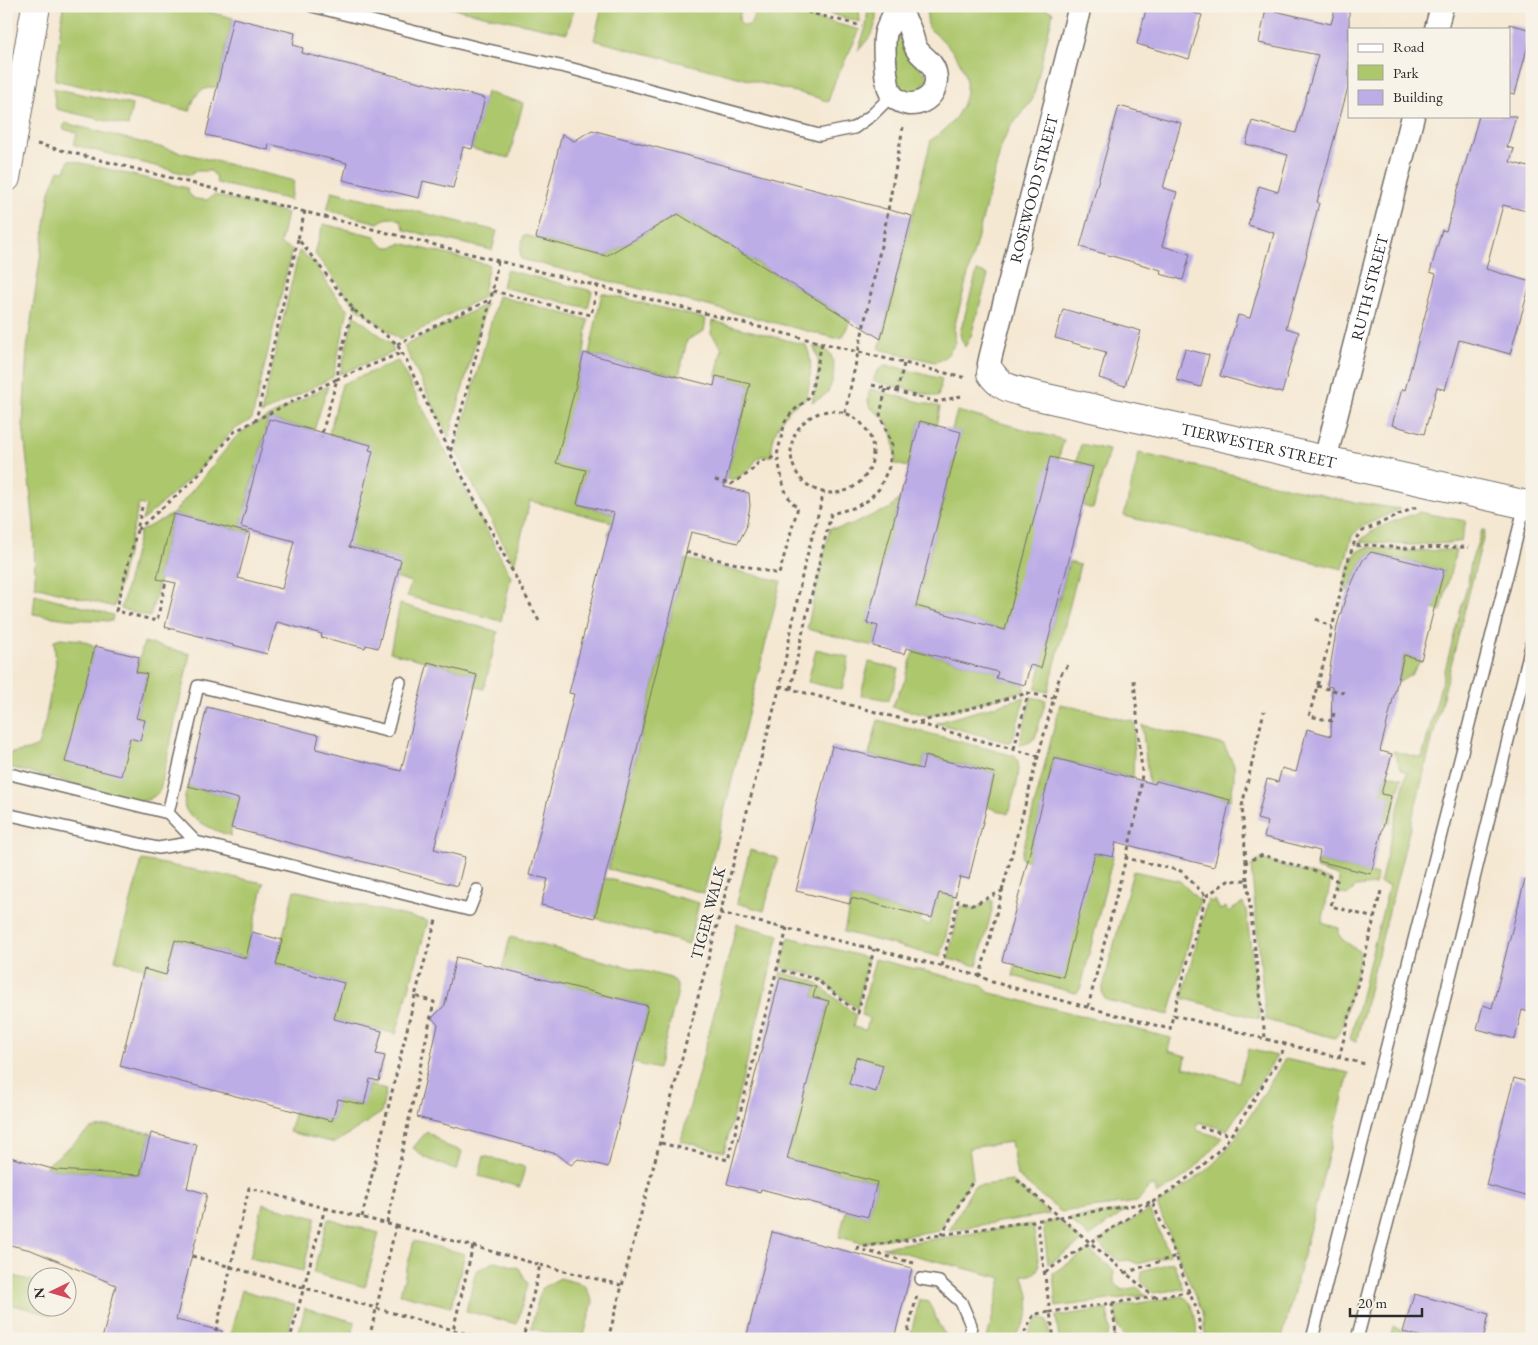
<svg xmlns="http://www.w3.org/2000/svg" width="1538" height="1345" font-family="'EB Garamond',serif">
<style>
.green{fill:#adc76d;stroke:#6c794c}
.building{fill:#bdade7}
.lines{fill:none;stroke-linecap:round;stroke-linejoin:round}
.service-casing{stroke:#726d66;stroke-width:14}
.minor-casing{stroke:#726d66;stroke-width:25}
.tertiary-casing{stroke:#726d66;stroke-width:30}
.secondary-casing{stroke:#726d66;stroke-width:30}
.path{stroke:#726d66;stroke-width:3;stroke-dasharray:4 4;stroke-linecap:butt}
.service{stroke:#fff;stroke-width:11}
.minor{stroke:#fff;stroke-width:22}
.tertiary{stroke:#fff;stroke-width:28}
.secondary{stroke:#fff;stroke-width:28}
.labels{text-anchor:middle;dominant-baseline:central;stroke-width:4;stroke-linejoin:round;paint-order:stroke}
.street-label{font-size:16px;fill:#2b2b2b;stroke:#f7f3e8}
</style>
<rect width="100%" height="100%" fill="#f7f3e8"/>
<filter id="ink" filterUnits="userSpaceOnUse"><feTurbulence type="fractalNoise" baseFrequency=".02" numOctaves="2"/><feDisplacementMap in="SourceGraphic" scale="10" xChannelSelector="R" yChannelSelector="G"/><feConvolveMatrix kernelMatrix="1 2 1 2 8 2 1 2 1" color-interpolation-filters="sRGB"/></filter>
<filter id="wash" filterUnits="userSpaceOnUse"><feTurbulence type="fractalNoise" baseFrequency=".0096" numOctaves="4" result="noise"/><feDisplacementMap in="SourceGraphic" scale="20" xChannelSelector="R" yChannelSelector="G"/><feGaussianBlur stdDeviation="1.12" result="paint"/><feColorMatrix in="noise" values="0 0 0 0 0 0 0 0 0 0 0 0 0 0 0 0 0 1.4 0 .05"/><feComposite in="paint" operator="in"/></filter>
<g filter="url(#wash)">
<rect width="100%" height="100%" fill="#f5e8d3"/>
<!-- green -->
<g class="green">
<path d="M63,6h130v2l40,10 -16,69c-18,1 -22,7 -27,24l-135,-31z"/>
<polygon points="442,6 575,6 567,33"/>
<path d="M602,6h140c-1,4 -3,9 -3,13 0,6 8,9 12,4 3,-4 4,-12 5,-17h15l89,24 -25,51 -7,21 -9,-4 -225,-58z"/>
<polygon points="801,6 859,6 860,22"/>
<path d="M868,6h8c1,25 -3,27 -18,45l8,-24z"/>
<path d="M926,6h112l15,6 -20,87 -23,29 -8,16 -48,184v7l2,7c-6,9 -10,18 -21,20l-56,-13 52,-209c7,-5 16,-11 21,-18 30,-37 8,-70 -24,-94z"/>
<polygon points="897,33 901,33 919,66 928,77 918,95 902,91 894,78"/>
<polygon points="53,88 132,105 128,126 56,109"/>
<polygon points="486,92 523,103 509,158 472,149"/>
<polygon points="65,123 294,181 290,200 217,183 216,177 211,171 196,171 190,175 74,145 77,133 63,129"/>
<polygon points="69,160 187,188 189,194 195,199 207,200 214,195 287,213 280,245 292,249 252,419 232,431 198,471 142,521 146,506 139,504 114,607 35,586 34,526 23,425 27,349 50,191 59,170 65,171"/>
<path d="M332,191l165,40 -5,19 -87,-20 -5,-10c-9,-3 -14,-3 -22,3l-51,-13z"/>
<polygon points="678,214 850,320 843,337 835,338 521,259 520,251 524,235 606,256"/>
<path d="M323,224l52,12c5,12 16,14 26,7l88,22 -6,27 6,2 -89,46 -44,-33 -41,-53z"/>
<polygon points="299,251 315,263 330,288 348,310 333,377 261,414"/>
<polygon points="506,270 592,291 588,308 502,287"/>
<polygon points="977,271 988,275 971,336 965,347 961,338 960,333"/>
<polygon points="602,293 706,319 704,331 687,340 679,376 589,354"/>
<polygon points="498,296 588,320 584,353 557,462 586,470 577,504 620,515 615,537 608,535 612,522 530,501 514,565 456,451"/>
<polygon points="486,304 449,438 404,346"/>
<polygon points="354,315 391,344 394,352 340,374"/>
<path d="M713,321l93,24c8,19 4,33 1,53 -21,10 -37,33 -35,58h-10l-6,4 -6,9 -14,10h-10l24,-95 -34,-8 6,-28 -11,-15z"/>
<path d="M813,347c4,0 8,0 12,2 14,8 9,36 1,45 -4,4 -10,6 -14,8 3,-16 12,-40 1,-55z"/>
<polygon points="398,361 511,577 501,621 407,596 411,582 396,578 400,560 328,541 354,529 357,515 355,514 370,445 329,434 342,384"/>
<polygon points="885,366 896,367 942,379 938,397 873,381 877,371"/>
<polygon points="328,386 314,430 268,419 265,430 269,431 266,441 263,440 259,455 262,457 260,466 256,466 246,506 247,517 243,517 241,527 251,530 250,533 173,514 157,578 160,579 150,617 121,609 140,531 173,514 235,438 249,427"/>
<path d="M870,389l70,18 -4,18 -16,-4 -12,46 -13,-3c1,-16 -1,-33 -11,-46 -4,-4 -13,-8 -15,-13 -2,-5 0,-12 1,-16z"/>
<polygon points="957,411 1064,440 1005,630 916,606 961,432 952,430"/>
<polygon points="1081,444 1109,450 1093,509 1083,506 1093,467 1076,463"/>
<polygon points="1139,453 1347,501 1400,509 1361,527 1352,536 1343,569 1124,516"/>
<polygon points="900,498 867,623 878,626 873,646 807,629 830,528 839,528 856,523 875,514 890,509"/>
<path d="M1419,512l47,9 -5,20 -11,2 -38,2 -53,-3c15,-16 40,-22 60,-30z"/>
<polygon points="1482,530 1485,530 1356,1042 1350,1039 1389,886 1380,883 1407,772 1402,770 1393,751 1422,758 1468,582 1471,562"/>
<path d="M1369,547l32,4 55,-1 -15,61 -8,-2 11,-39 -73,-18 -8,8 -15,31 -4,-3c4,-18 4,-36 25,-41z"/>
<polygon points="685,559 781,581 704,893 608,869"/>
<polygon points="1069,562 1080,565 1048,692 1035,689"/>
<polygon points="35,594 113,615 112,621 67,619 33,614"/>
<polygon points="400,604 498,632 484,689 474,686 477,675 390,652"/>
<path d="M61,638l20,2 14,6 -29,116 64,-24 10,2 4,-20 -8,-2 11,-43 -11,-3 8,-30 46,12 -30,136c-6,8 -12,11 -22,11l-132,-35v-12l22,-4 10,-4 7,-24 11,-58 -2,-24z"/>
<polygon points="816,649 849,657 842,690 808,682"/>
<polygon points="914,650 998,672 997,678 1025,685 1024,691 930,716 892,707 905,680"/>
<polygon points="1404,655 1421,660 1412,674 1398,683"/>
<polygon points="869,662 899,669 894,687 888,700 861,695"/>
<polygon points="1025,697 1013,739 1011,742 1006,742 936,723"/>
<path d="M1031,697l15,3 -11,38c-5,5 -9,6 -16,7z"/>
<polygon points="1060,704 1135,722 1133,778 1054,758 1028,861 1021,858"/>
<path d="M878,720l137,36c10,14 -3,42 -7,58l-21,-7 8,-34 -70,-17 -3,13 -53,-14z"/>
<polygon points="1142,725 1224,745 1234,765 1234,781 1230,800 1156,781 1151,802"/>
<polygon points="1387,774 1402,778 1390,824 1384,822 1391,797 1381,794"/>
<path d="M188,786l51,13 -8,29v8c-11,-3 -40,-16 -45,-26 -4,-7 0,-17 2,-24z"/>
<polygon points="750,850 778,858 764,911 737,903"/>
<polygon points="1095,853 1113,857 1081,987 1078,992 1075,993 1013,976 1016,964"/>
<polygon points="1260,859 1331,880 1322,923 1339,928 1339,935 1343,940 1359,951 1360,957 1341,1030 1335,1038 1266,1020 1251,866"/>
<polygon points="142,860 264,883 246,958 176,940 166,975 115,960"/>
<polygon points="1318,861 1377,875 1375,885 1356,887 1347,895 1337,893 1339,879 1335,875 1316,869"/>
<polygon points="1133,871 1180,881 1200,901 1169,1015 1106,1000 1103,996 1102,991"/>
<polygon points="605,878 699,903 689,944 595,918"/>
<polygon points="294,890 428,921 396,1034 334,1019 344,983 276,965"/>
<polygon points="939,893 955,897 941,957 844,932 851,898 910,913 925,903 920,922 930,925"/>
<polygon points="1208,899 1210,902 1215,900 1220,910 1226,907 1228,912 1243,903 1246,910 1260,1019 1182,998"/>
<polygon points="992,900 992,910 977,966 948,959 960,906 974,909"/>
<polygon points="737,924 779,935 724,1152 681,1141"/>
<polygon points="510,937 671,978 677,985 677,995 658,1069 634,1063 648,1006 502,969"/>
<polygon points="789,937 868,958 857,1009 817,976 781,967"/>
<polygon points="875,959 982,985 991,993 1171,1038 1168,1051 1186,1056 1184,1067 1239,1082 1248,1049 1277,1056 1227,1130 1198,1122 1196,1130 1223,1138 1190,1173 1157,1195 1155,1186 1149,1187 1137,1202 1061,1212 1017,1176 1011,1142 969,1148 973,1177 939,1230 862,1243 839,1237 846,1211 868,1217 877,1182 787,1159 829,1001 813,997 816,987 780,978 780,972 814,981 856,1015 853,1027 866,1030 869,1018 861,1015"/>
<path d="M1285,1059l64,14 -67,266h-76l-4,-27 -45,-107c21,-14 44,-28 62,-47 24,-26 46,-68 66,-99z"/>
<polygon points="369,1085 386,1090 381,1113 335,1143 289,1132 295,1111 332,1121 338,1099 363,1105"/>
<polygon points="109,1126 151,1133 140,1175 56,1170 45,1167 91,1129"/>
<polygon points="427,1131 447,1146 462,1151 457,1171 424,1157 413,1148"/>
<polygon points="484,1156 525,1167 520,1187 479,1176"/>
<polygon points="1012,1181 1050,1214 949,1230 974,1186"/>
<polygon points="263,1204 316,1218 303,1271 250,1258"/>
<polygon points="1127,1210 1089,1237 1068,1219"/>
<polygon points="1149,1210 1170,1255 1138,1264 1129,1260 1119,1261 1097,1242"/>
<polygon points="328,1219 379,1233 365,1287 313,1273"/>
<polygon points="1058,1220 1082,1242 1048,1264 1043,1224"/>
<path d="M1033,1224l6,42c-4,9 -8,10 -17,9 12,24 10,44 -10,64h-25l15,-61 -120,-31z"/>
<polygon points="414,1241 465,1254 451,1307 400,1294"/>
<path d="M1089,1250l25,20c-1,10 0,14 8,20l15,-3 9,8 -90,12 -3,-34z"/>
<polygon points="496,1261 519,1268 528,1284 517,1324 466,1311 476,1271"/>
<polygon points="1173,1262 1184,1289 1153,1293 1141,1281 1142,1271"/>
<polygon points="6,1274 37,1282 38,1308 53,1308 51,1315 6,1303"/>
<polygon points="560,1278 585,1285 593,1302 583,1339 568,1339 531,1328 541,1289"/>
<polygon points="242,1290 295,1305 286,1339 229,1339"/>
<path d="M1183,1296c13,9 13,29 15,43h-70l-10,-10 -3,-22z"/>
<path d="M919,1299l9,3c8,13 9,24 21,37h-39z"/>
<polygon points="305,1308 355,1322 351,1339 297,1339"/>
<polygon points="1107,1309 1110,1331 1106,1339 1059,1339 1056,1316"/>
<path d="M1040,1317c10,1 9,14 10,22h-25c6,-7 9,-17 15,-22z"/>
<polygon points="1393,1326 1403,1332 1430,1339 1390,1339"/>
</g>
<g id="blocks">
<!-- building -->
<g class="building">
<polygon points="1147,6 1170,6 1202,15 1189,59 1137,44"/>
<polygon points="1336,6 1349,6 1349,84 1317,202 1319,203 1306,254 1307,254 1286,328 1299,332 1282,393 1220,376 1238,315 1250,318 1274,233 1248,225 1259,186 1278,192 1288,155 1246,144 1252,121 1296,133 1318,55 1259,43 1266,9 1331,24"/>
<polygon points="233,18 295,33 293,45 303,48 302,53 485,98 472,149 463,147 453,188 423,181 419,198 343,180 347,163 269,144 268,150 206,135"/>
<polygon points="1509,24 1532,30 1515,94 1509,93"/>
<polygon points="1119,106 1181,123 1163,188 1177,192 1162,246 1190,254 1183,280 1160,274 1161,270 1080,247"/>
<polygon points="1479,116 1516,116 1507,147 1514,149 1510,162 1532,168 1532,191 1526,211 1503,205 1486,269 1531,282 1510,354 1459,340 1445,390 1437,387 1424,434 1392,425 1402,389 1405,390 1424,319 1436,274 1430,272 1442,230 1446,231"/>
<polygon points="592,130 912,216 881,339 678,214 606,256 536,238 562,134 574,141"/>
<polygon points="1063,309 1141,331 1125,386 1099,378 1106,352 1055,338"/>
<polygon points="1185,349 1209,355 1201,387 1176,380"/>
<polygon points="584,353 714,386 716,376 750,384 724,487 749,493 750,506 746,528 738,543 691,532 595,918 541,905 548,879 529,875 574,694 569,693 614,513 577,504 586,470 556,463"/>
<polygon points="269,419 371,445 369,450 373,451 349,547 401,560 378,648 366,645 365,648 321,637 322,634 277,622 267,654 165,627 176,583 157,579 173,514 250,533 238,578 282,589 294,541 241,527"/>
<polygon points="920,421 961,432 916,606 1005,630 1050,457 1093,467 1041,668 1030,665 1025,685 996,678 998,672 906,648 904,654 873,646 878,626 867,623"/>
<polygon points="1371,552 1444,570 1421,660 1404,655 1380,751 1392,754 1381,794 1391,796 1371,874 1318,861 1320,851 1264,837 1268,822 1257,819 1267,779 1278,782 1282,768 1296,772 1307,729 1331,736 1332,687 1327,686 1337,626 1345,599 1356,574 1363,560"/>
<polygon points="95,646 139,657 136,672 147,674 136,718 145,720 140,741 130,738 121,776 65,762"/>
<polygon points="428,662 477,675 434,849 465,857 458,886 231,828 239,799 188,786 207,707 319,735 316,749 401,771"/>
<polygon points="832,746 922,769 925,756 995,773 969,879 960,877 955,897 939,893 932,918 851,898 850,904 796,891"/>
<polygon points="1054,758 1155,784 1156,781 1230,800 1214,867 1116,842 1113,857 1095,853 1063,977 1002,961"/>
<polygon points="1525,879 1532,880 1532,1013 1522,1010 1515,1039 1477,1029 1483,1005 1492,1008"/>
<polygon points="252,932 282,940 276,965 344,983 334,1019 382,1031 376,1054 385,1056 379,1081 370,1079 364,1105 338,1099 332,1121 120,1066 144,969 166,975 175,940 246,958"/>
<polygon points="456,957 648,1006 608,1167 578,1159 571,1165 557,1154 417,1117 438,1025 432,1018 445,1005"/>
<polygon points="780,978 816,987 813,997 829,1001 787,1159 877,1182 868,1217 761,1189 760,1192 727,1184"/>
<polygon points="856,1057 883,1065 876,1092 849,1084"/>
<polygon points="1514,1078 1532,1083 1532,1175 1526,1196 1486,1185"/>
<polygon points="151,1133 197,1145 187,1188 207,1194 176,1320 222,1331 221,1339 102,1339 116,1285 31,1250 6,1244 6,1156 56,1170 140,1175"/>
<polygon points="772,1232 912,1268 894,1339 746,1339"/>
<polygon points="1414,1294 1489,1314 1483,1339 1430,1339 1403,1332"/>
</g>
</g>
</g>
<g filter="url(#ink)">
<use href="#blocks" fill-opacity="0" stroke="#726d66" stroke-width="1"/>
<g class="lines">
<defs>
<g id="service">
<polyline points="312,6 479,48 569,68 819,135 854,128 872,115 892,95"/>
<polyline points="6,773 168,813 196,842"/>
<polyline points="168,813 198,686 387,731 400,682"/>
<polyline points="6,814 158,848 196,842 469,910 477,890"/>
<polyline points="921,1279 939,1282 961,1302 971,1325 969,1339"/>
<polyline points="1312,1339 1525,505"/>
<polyline points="1357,1339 1424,1083 1532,642"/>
</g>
<g id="minor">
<path d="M898,6c3,9 9,16 12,24 3,7 3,15 8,21 6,7 15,12 17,21 7,27 -25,43 -43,23 -7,-7 -9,-54 -6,-63 3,-9 8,-17 12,-25"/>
<polyline points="1436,29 1442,6"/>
<path id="s1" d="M991,373l-2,-9 2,-9 89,-349"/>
<path id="s2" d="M1325,460l88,-344"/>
</g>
<g id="tertiary">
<path id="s3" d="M991,373c10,16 25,17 42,22l499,111"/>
</g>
<polyline id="secondary" points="6,178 36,6"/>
</defs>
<!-- service casing -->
<use href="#service" class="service-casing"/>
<!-- minor casing -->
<use href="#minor" class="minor-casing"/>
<!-- tertiary casing -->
<use href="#tertiary" class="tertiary-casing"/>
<!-- secondary casing -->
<use href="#secondary" class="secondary-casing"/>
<!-- path -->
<g class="path">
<polyline points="784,6 862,26"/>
<polyline points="37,144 830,345 966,378"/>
<polyline points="305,211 298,239 355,311 397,344 407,362 450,452"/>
<polyline points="298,239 256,420 337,379 321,437"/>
<polyline points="498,261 491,299 450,453 540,623"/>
<polyline points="493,291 591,315 598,285"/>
<polyline points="353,308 340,358 337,379 401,353"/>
<polyline points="397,344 491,299"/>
<polyline points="872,385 938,402 961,396"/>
<polyline points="897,391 904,364"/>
<circle cx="832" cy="452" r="41"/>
<polyline points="845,413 885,227 903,127"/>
<polyline points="715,480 731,484 749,473 760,461 770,459 777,455"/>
<polyline points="142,507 137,530 196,478 234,432 256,420"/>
<polyline points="1416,507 1363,531 1356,538 1353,546 1369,545 1400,548 1469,547"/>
<polyline points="137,530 116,611 157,621 166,581"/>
<polyline points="686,552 779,574 798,507 791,502 784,488 777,455 785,422 792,412 810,397 822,343"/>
<polyline points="1316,619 1332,627"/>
<polyline points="780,686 1038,756"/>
<polyline points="1317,686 1344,693"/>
<polyline points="791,689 801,639 831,514 853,508 867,501 879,489 889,467 892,445 880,415 886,388"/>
<polyline points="1334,713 1332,721 1309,716 1326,654 1347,564 1353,546"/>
<polyline points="919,722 1028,693 1053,698"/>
<polyline points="1014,749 1028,694"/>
<polyline points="1126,858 1140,799 1142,772 1134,680"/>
<polyline points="1246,862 1242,806 1264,711"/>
<polyline points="1247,880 1246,862 1263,855 1332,877 1337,881 1331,906 1374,918"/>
<polyline points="1002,891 1060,675 1069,664"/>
<polyline points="1206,896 1228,881 1247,880 1265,1037"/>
<polyline points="720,913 874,949 980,976 992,982 1170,1029 1173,1015 1285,1044"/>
<polyline points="787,928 777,969 816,979 858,1013 874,949"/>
<polyline points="942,966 958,901 973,905 1002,891 980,976"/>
<polyline points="1088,1007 1126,858 1181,871 1206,896 1173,1015"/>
<polyline points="1339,1058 1381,891"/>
<polyline points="1200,1127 1231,1135"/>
<polyline points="661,1143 728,1160 777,969"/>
<polyline points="1017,1180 1060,1217 1152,1202 1176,1256"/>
<polyline points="325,1208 396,1226 369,1339"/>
<polyline points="362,1217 415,996"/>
<polyline points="387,1223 434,1002 415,996 436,920"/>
<polyline points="396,1226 473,1246 451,1339"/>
<polyline points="941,1235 973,1181"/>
<polyline points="473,1246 540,1265 523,1339"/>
<polyline points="192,1256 485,1339"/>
<polyline points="914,1263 854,1248 1060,1217 1154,1297 1050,1312 1037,1220"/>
<polyline points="540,1265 621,1285"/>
<polyline points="1045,1272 1171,1190 1197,1171 1223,1146 1238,1125 1281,1056 1285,1044 1365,1064"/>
<polyline points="1125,1273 1176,1256 1189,1292"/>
<polyline points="1154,1297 1189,1292 1197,1310 1202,1339"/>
<polyline points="1112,1303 1116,1333"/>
<polyline points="214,1339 249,1188 325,1208 290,1339"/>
<polyline points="608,1339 780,686 803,571 824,492"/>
<polyline points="906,1339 917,1295"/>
<polyline points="1019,1339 1026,1330 1034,1314 1050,1312 1054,1339"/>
<polyline points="1109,1339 1116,1333 1122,1339"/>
</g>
<!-- service -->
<use href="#service" class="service"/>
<!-- minor -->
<use href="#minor" class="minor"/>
<!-- tertiary -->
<use href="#tertiary" class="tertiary"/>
<!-- secondary -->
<use href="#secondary" class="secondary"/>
</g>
</g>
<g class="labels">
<!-- street labels -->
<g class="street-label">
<text stroke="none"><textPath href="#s1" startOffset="190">ROSEWOOD STREET</textPath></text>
<text stroke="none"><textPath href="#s2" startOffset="178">RUTH STREET</textPath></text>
<text stroke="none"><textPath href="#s3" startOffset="280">TIERWESTER STREET</textPath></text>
<text transform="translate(708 913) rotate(-75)">TIGER WALK</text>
</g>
</g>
<!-- margin -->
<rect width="1538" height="1345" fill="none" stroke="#f7f3e8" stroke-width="25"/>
<!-- legend -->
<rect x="1348" y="28" width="162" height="90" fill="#f7f3e8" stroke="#a5a39c"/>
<rect x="1358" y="44" width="25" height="8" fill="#ffffff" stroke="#a5a39c"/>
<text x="1393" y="52" font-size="15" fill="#2b2b2b">Road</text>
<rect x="1358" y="65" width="25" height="15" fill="#adc76d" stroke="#a5a39c"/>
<text x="1393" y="78" font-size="15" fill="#2b2b2b">Park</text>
<rect x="1358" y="90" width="25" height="15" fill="#bdade7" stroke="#a5a39c"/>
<text x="1393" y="102" font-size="15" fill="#2b2b2b">Building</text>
<!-- north arrow -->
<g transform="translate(52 1292) rotate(265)"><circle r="24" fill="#f7f3e8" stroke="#a5a39c"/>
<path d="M0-4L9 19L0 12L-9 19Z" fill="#d1495b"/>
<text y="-8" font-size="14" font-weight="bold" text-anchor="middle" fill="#2b2b2b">N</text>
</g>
<!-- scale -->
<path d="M1350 1308v8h72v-8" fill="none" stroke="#2b2b2b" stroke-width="2.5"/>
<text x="1358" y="1308" font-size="15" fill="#2b2b2b" stroke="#f7f3e8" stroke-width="4" paint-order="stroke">20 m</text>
</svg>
